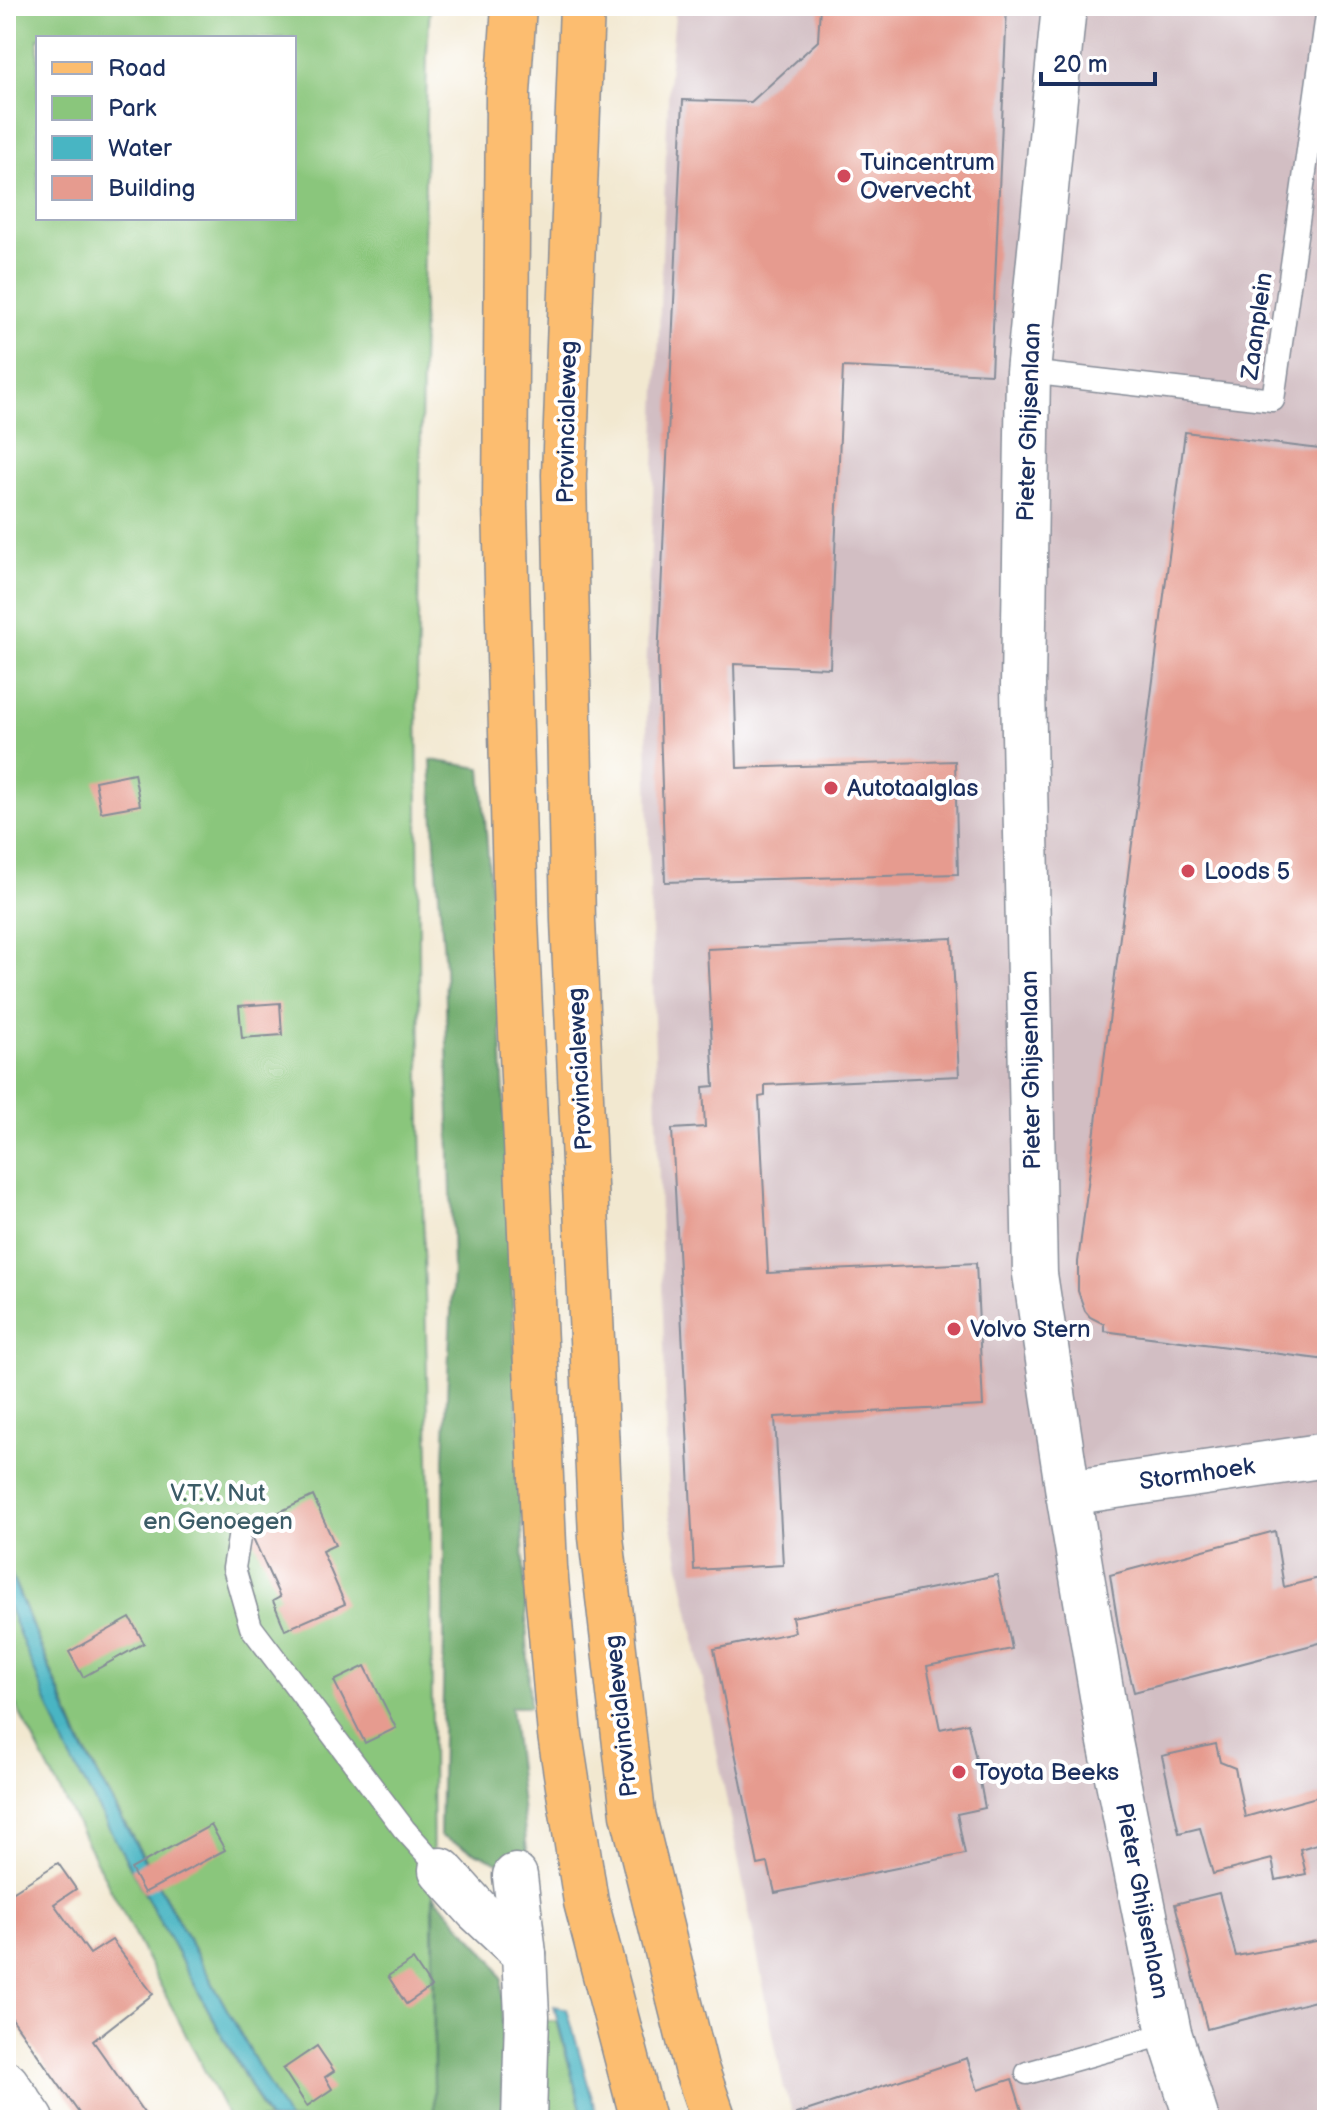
<svg xmlns="http://www.w3.org/2000/svg" width="1333" height="2126" font-family="'Balsamiq Sans',sans-serif">
<style>
.industrial{fill:#d2bec3}
.green{fill:#8ac67c;stroke:#527a6d;stroke-width:2;fill-rule:evenodd}
.forest{fill:#6fab6c;stroke:#456d65;stroke-width:2}
.water{fill:#48b5c3;stroke:#327290;stroke-width:2}
.building{fill:#e69b8f}
.lines{fill:none;stroke-linecap:round;stroke-linejoin:round}
.service-casing{stroke:#868c97;stroke-width:25}
.minor-casing{stroke:#868c97;stroke-width:47}
.primary-casing{stroke:#868c97;stroke-width:47}
.service{stroke:#fff;stroke-width:22}
.minor{stroke:#fff;stroke-width:44}
.primary{stroke:#fcbd6f;stroke-width:44}
.poi-dot{fill:#d1495b;stroke:#fff;stroke-width:3}
.labels{text-anchor:middle;dominant-baseline:central;stroke-width:8;stroke-linejoin:round;paint-order:stroke}
.poi-label{font-size:24px;fill:#1b2f5e;stroke:#fff;text-anchor:start}
.street-label{font-size:24px;fill:#1b2f5e;stroke:#fff}
.park-label{font-size:24px;fill:#3c5c67;stroke:#fff}
</style>
<rect width="100%" height="100%" fill="#fff"/>
<filter id="ink" filterUnits="userSpaceOnUse"><feTurbulence type="fractalNoise" baseFrequency=".0125" numOctaves="2"/><feDisplacementMap in="SourceGraphic" scale="16" xChannelSelector="R" yChannelSelector="G"/><feConvolveMatrix kernelMatrix="1 2 1 2 8 2 1 2 1" color-interpolation-filters="sRGB"/></filter>
<filter id="wash" filterUnits="userSpaceOnUse"><feTurbulence type="fractalNoise" baseFrequency=".006" numOctaves="4" result="noise"/><feDisplacementMap in="SourceGraphic" scale="32" xChannelSelector="R" yChannelSelector="G"/><feGaussianBlur stdDeviation="1.8" result="paint"/><feColorMatrix in="noise" values="0 0 0 0 0 0 0 0 0 0 0 0 0 0 0 0 0 1.4 0 .05"/><feComposite in="paint" operator="in"/></filter>
<g filter="url(#wash)">
<rect width="100%" height="100%" fill="#f2e8d0"/>
<!-- industrial -->
<polygon class="industrial" points="676,6 1327,6 1327,2120 795,2120 784,2089 669,1511 650,891 646,676 669,73"/>
<!-- green -->
<g class="green">
<path d="M6,6h424l-3,49 -10,627 3,400 11,460 3,578h-146l-207,-377 -75,-182zM38,38h256v180h-256z"/>
<polygon points="6,1601 68,1753 268,2120 230,2120 11,1696 6,1682"/>
<polygon points="545,2021 557,2021 584,2120 541,2120"/>
</g>
<!-- forest -->
<g class="forest">
<polygon points="431,760 481,768 500,1008 530,1707 511,1707 530,1877 440,1836 444,1637 444,1458 453,1270 445,968 435,845"/>
<polygon points="434,1895 493,1961 502,1979 502,2120 434,2120"/>
</g>
<!-- water -->
<g class="water">
<polygon points="6,1563 80,1744 288,2120 269,2120 68,1753 6,1601"/>
<polygon points="554,2006 567,2009 598,2120 584,2120"/>
</g>
<g id="blocks">
<!-- building -->
<g class="building">
<polygon points="820,6 1007,6 991,374 843,367 830,668 734,664 737,768 955,761 958,874 665,882 658,660 683,100 751,102 818,41"/>
<polygon points="1185,432 1327,450 1327,1360 1104,1331 1104,1324 1090,1317 1085,1311 1078,1291 1078,1262"/>
<polygon points="134,773 140,805 101,812 95,781"/>
<polygon points="952,938 959,1076 765,1085 765,1096 759,1097 768,1273 976,1263 983,1406 775,1417 783,1565 694,1570 672,1129 705,1127 703,1087 714,1086 707,949"/>
<polygon points="280,1003 282,1035 242,1038 239,1006"/>
<polygon points="313,1496 335,1545 322,1551 345,1604 285,1630 273,1601 280,1597 253,1538 254,1524"/>
<polygon points="1275,1531 1284,1587 1319,1578 1327,1608 1327,1641 1134,1692 1119,1631 1110,1575"/>
<polygon points="997,1575 1012,1649 927,1666 940,1729 968,1723 975,1755 985,1808 957,1814 965,1854 775,1893 768,1863 758,1865 714,1649 795,1632 792,1617"/>
<polygon points="130,1618 144,1643 83,1677 69,1652"/>
<polygon points="365,1666 396,1728 365,1743 334,1681"/>
<polygon points="1216,1744 1220,1762 1235,1768 1245,1817 1327,1794 1327,1841 1300,1849 1306,1874 1276,1880 1272,1859 1213,1874 1200,1828 1179,1833 1162,1756"/>
<polygon points="211,1825 225,1850 144,1893 131,1869"/>
<polygon points="58,1863 76,1889 54,1904 90,1954 112,1940 153,1994 93,2041 149,2120 84,2120 6,2010 6,1896"/>
<polygon points="1219,1893 1236,1956 1327,1939 1327,1998 1207,2029 1175,1904"/>
<polygon points="413,1960 431,1987 406,2004 388,1976"/>
<polygon points="317,2046 334,2071 325,2077 332,2089 307,2106 283,2069"/>
<polygon points="967,2058 978,2090 1012,2079 1025,2120 798,2120 797,2114"/>
</g>
</g>
</g>
<g filter="url(#ink)">
<use href="#blocks" fill-opacity="0" stroke="#868c97" stroke-width="2"/>
<g class="lines">
<defs>
<g id="service">
<polyline points="1028,372 1273,400 1327,15"/>
<polyline points="241,1526 234,1568 251,1627 404,1829 441,1870"/>
<polyline points="1027,2073 1169,2033"/>
</g>
<g id="minor">
<polyline points="1064,6 1028,372 1023,685 1035,1274 1068,1493 1109,1737 1169,2033 1197,2120"/>
<polyline points="1068,1493 1327,1455"/>
<polyline points="441,1870 477,1910 524,1954 527,2016 524,2120"/>
<polyline points="515,1876 524,1954"/>
<polyline points="6,2083 32,2120"/>
</g>
<g id="primary">
<polyline points="514,6 508,93 505,505 516,920 545,1567 560,1735 586,1902 643,2120"/>
<polyline points="582,6 564,475 573,921 601,1537 633,1814 696,2068 714,2120"/>
</g>
</defs>
<!-- service casing -->
<use href="#service" class="service-casing"/>
<!-- minor casing -->
<use href="#minor" class="minor-casing"/>
<!-- primary casing -->
<use href="#primary" class="primary-casing"/>
<!-- service -->
<use href="#service" class="service"/>
<!-- minor -->
<use href="#minor" class="minor"/>
<!-- primary -->
<use href="#primary" class="primary"/>
</g>
</g>
<!-- markers -->
<g class="poi-dot">
<circle cx="844" cy="176" r="8"/>
<circle cx="831" cy="788" r="8"/>
<circle cx="1188" cy="871" r="8"/>
<circle cx="954" cy="1329" r="8"/>
<circle cx="959" cy="1772" r="8"/>
</g>
<g class="labels">
<!-- poi labels -->
<g class="poi-label">
<text x="860" y="162">Tuincentrum<tspan x="860" dy="28">Overvecht</tspan></text>
<text x="847" y="788">Autotaalglas</text>
<text x="1204" y="871">Loods 5</text>
<text x="970" y="1329">Volvo Stern</text>
<text x="975" y="1772">Toyota Beeks</text>
</g>
<!-- street labels -->
<g class="street-label">
<text transform="translate(1257 326) rotate(-82)">Zaanplein</text>
<text transform="translate(567 422) rotate(-89)">Provincialeweg</text>
<text transform="translate(1029 422) rotate(-88)">Pieter Ghijsenlaan</text>
<text transform="translate(580 1069) rotate(-93)">Provincialeweg</text>
<text transform="translate(1031 1070) rotate(-91)">Pieter Ghijsenlaan</text>
<text transform="translate(1197 1474) rotate(-8)">Stormhoek</text>
<text transform="translate(621 1716) rotate(-96)">Provincialeweg</text>
<text transform="translate(1142 1901) rotate(79)">Pieter Ghijsenlaan</text>
</g>
<!-- park labels -->
<g class="park-label">
<text x="218" y="1493">V.T.V. Nut<tspan x="218" dy="28">en Genoegen</tspan></text>
</g>
</g>
<!-- margin -->
<rect width="1333" height="2126" fill="none" stroke="#fff" stroke-width="32"/>
<!-- legend -->
<rect x="36" y="36" width="260" height="184" fill="#ffffff" stroke="#a4acbf" stroke-width="2"/>
<rect x="52" y="62" width="40" height="12" fill="#fcbd6f" stroke="#a4acbf" stroke-width="2"/>
<text x="108" y="76" font-size="24" fill="#1b2f5e">Road</text>
<rect x="52" y="96" width="40" height="24" fill="#8ac67c" stroke="#a4acbf" stroke-width="2"/>
<text x="108" y="116" font-size="24" fill="#1b2f5e">Park</text>
<rect x="52" y="136" width="40" height="24" fill="#48b5c3" stroke="#a4acbf" stroke-width="2"/>
<text x="108" y="156" font-size="24" fill="#1b2f5e">Water</text>
<rect x="52" y="176" width="40" height="24" fill="#e69b8f" stroke="#a4acbf" stroke-width="2"/>
<text x="108" y="196" font-size="24" fill="#1b2f5e">Building</text>
<!-- scale -->
<path d="M1041 72v12h114v-12" fill="none" stroke="#1b2f5e" stroke-width="4"/>
<text x="1053" y="72" font-size="24" fill="#1b2f5e" stroke="#ffffff" stroke-width="6" paint-order="stroke">20 m</text>
</svg>
